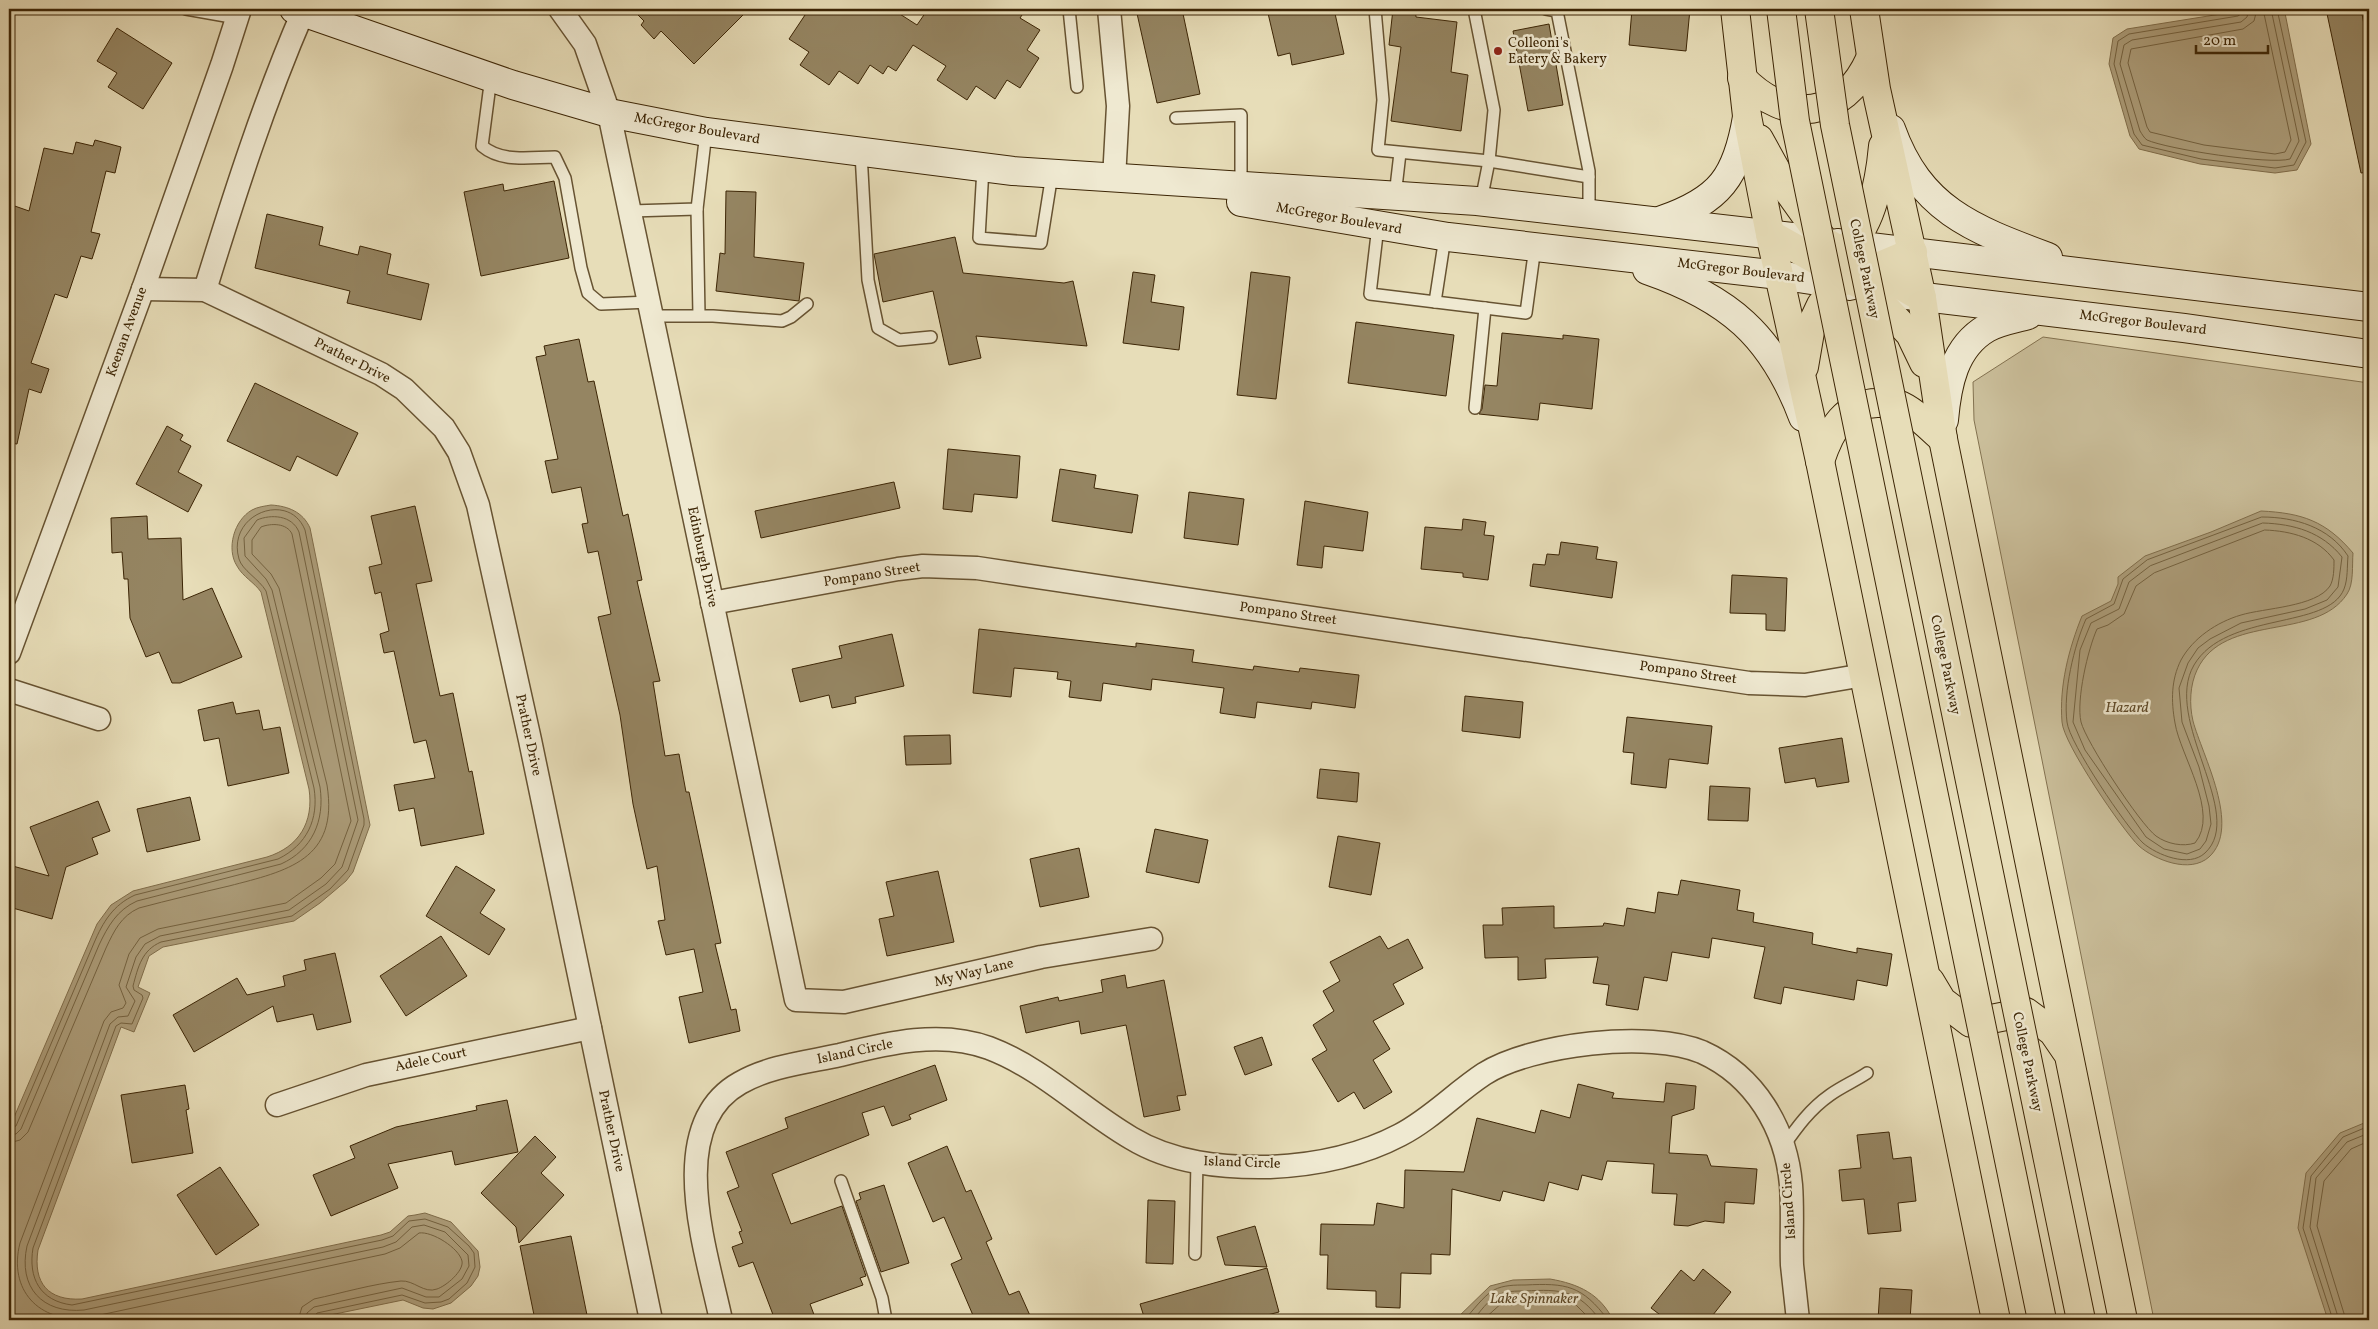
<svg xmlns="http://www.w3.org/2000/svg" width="2378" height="1329" font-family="Vollkorn,serif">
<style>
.green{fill:#cabe9a;stroke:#837250}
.water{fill:#ad9e7b;stroke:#806e4c}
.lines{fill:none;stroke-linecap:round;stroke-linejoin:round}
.shore{stroke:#746240;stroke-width:1}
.building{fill:#958562;stroke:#3c2505}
.lane-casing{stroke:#675332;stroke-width:14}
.street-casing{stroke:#675332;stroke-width:25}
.secondary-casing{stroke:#3c2505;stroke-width:30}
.primary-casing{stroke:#3c2505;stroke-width:30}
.lane{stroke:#efe9d1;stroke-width:11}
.street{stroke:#efe9d1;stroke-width:22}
.secondary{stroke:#efe9d1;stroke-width:28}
.primary{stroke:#e7ddb8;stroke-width:28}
.primary-bridge-casing{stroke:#3c2505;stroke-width:30;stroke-linecap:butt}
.primary-bridge{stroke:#e7ddb8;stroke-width:28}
.poi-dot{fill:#8f2418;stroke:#efe9d1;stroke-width:2}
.labels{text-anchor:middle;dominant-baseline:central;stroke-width:5;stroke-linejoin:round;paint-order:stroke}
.poi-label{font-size:14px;fill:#3c2505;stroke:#efe9d1;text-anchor:start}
.street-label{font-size:14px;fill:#3c2505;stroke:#efe9d1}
.water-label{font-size:15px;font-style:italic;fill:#5e4928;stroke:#efe9d1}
</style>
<rect width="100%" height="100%" fill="#e7ddb8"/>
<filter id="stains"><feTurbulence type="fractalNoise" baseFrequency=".004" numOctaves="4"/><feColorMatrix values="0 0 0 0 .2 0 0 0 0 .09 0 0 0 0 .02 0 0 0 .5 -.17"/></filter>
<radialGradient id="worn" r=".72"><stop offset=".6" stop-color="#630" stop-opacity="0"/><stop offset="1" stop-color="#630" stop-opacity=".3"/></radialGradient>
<!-- green -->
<polygon class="green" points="2043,337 2369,383 2369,1320 2154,1320 1974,420 1973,382"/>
<!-- water -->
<g class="water">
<polygon points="2252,9 2279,9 2285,13 2311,144 2297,170 2275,173 2200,164 2139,149 2130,136 2109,64 2113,38 2127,29"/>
<path d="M271,505c17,1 32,7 39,23l60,297 -17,47 -7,9 -26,22 -26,18 -131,26 -14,9 -11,31 12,6 -16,39 -13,-5 -83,223c-5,33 10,51 44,49l299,-64 9,-3 18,-16 7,-1 10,-2 26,9 27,29 2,16 -2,9 -7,10 -20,17 -18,6 -10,-1 -20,-8 -97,20h-297v-191l88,-205 14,-19 22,-14 134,-34c32,-10 47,-35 42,-68l-48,-197c-7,-10 -18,-15 -24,-26 -11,-17 -3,-46 15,-56 5,-3 13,-4 19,-5z"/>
<path d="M2261,511c41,2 65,10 92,42 -1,12 1,31 -6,41 -31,48 -123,18 -150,76 -7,15 -8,34 -4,51 9,34 49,106 16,136 -19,17 -54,3 -70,-11 -16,-15 -76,-103 -77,-124 -3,-36 7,-74 20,-106l29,-15 7,-17v-7l27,-21 66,-24z"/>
<polygon points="2369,1121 2369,1320 2328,1320 2298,1228 2306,1173 2340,1133"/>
<path d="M1550,1279c29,5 50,15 63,41h-158l35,-34 23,-6z"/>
</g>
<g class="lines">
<!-- shore -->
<g class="shore">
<polyline points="2243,9 2242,13 2238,16 2129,34 2118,41 2114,64 2134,134 2142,145 2201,159 2275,168 2294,165 2306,142 2277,9"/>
<path d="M2249,9l-2,8 -6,5 -109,18 -8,5 -4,19 20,67c2,3 4,7 7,9 20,9 123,25 143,19l9,-18 -28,-132"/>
<polyline points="2257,9 2254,21 2243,29 2131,49 2128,63 2147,127 2150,132 2204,145 2275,154 2285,152 2291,140 2263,9"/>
<path d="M2262,517c33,0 67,10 86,39 -1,10 0,23 -4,33 -16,41 -118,22 -150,76 -32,55 53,149 11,188 -16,15 -48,2 -62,-10 -16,-15 -74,-100 -76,-121 -4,-30 7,-76 19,-103l28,-15 9,-25 24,-19z"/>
<path d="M2263,523c31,1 59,9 79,34l-4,30 -11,13 -22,9 -64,14 -31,16 -12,9 -10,15 -9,25 3,34 17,45 10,39 2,18 -5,17 -6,8 -13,5 -23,-5 -18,-12 -61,-87 -12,-28 7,-72 11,-27 28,-14 10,-27 21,-16z"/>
<path d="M2265,530c26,1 53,8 69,30 0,8 0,19 -4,26 -14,21 -66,22 -89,29 -24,7 -48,23 -60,45 -10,20 -10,41 -6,63 5,32 45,90 20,120 -12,4 -28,1 -39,-7 -16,-12 -70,-94 -75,-114 -5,-22 7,-73 16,-93l11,-4 16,-11 12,-28 18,-13z"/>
<path d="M9,1129l7,-3 78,-183c9,-21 19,-38 41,-48l143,-36c29,-14 41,-40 36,-71l-48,-197c-7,-12 -24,-21 -27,-32 -13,-45 50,-69 66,-29l59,289v6l-16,45 -18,19 -38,27 -131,26c-19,8 -23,25 -28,44l1,4 8,5 1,3 -11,26 -11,-1 -5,3 -83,222c-5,30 7,53 39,57l310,-65 11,-4 16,-15 16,-2 23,8 21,19 5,7 1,14 -8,16 -18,16 -8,3 -16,1 -23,-8 -85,18 -5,7"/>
<path d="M9,1135l7,-1 5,-5 78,-184c9,-19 18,-35 38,-44l144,-37c31,-14 44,-43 39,-77l-48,-197 -6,-11 -21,-23 -1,-18 13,-18c14,-6 35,-5 42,12l59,288 -16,47 -16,17 -37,26 -129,26 -15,8 -9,13 -10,30 9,14 -7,15 -10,1 -8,7 -83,222c-9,41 15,68 57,64l299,-63 13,-5 16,-15 12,-2 21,7 23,23 1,11 -7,13 -23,18h-13l-24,-9 -88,19 -7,6 -1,7"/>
<path d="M9,1143l11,-3 8,-8 78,-184c8,-17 15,-32 33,-40 30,-8 60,-15 90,-22 58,-15 110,-26 98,-101l-48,-197 -8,-14 -19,-20v-14l9,-13c10,-4 26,-4 31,7l59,287 -16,43 -14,14 -35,25 -128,26 -18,9 -11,16 -10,31 7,18 -3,5 -12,4 -7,9 -84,222c-12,47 19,80 66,75l299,-64 15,-6 19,-15c13,-2 40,15 43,28 2,10 -16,25 -25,28 -13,5 -23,-9 -36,-8 -29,3 -59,12 -87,18l-12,8 -4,13"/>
<path d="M1464,1320c9,-9 19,-24 30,-30 9,-5 21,-5 31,-5 41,-2 57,0 83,35"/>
<path d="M1473,1320c7,-8 15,-20 25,-25 7,-4 18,-4 27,-4 36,-2 53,-1 75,29"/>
<polyline points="1483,1320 1504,1301 1549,1297 1576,1305 1591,1320"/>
<polyline points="2333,1320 2303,1228 2311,1176 2343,1137 2369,1126"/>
<polyline points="2339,1320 2310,1227 2316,1178 2347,1142 2369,1133"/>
<polyline points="2346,1320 2317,1226 2324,1181 2351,1149 2369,1141"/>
</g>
</g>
<!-- building -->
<g class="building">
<polygon points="632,9 749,9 694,64 661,31 654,39 641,25 644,21"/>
<polygon points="809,9 892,9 917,25 928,9 1026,9 1020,18 1040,30 1027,50 1039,58 1020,88 1007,80 995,99 976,86 967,100 937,80 946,66 913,45 896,71 888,66 883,74 870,65 858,84 839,71 829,85 800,65 809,52 789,39"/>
<polygon points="1136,9 1182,9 1200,94 1157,103"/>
<polygon points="1267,9 1334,9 1344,54 1292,65 1290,53 1278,56"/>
<polygon points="1393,9 1415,9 1416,17 1457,22 1451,72 1468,75 1461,131 1391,121 1401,47 1389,45"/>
<polygon points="1632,9 1690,9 1686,51 1629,45"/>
<polygon points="2326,9 2361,9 2369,50 2369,172 2361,173"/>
<polygon points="1549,24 1563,105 1528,111 1513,31"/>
<polygon points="117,28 172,63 143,109 108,87 117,73 97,61"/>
<polygon points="95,140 121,147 115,173 106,171 91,232 100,234 92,259 81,256 67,298 55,294 31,363 49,369 41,393 29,389 17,444 9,443 9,204 29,211 44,148 73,154 76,142 93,146"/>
<polygon points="554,181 569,258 481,276 464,192 503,184 504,191"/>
<polygon points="726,191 756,192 754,257 804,263 799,301 716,291 720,253 725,254"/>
<polygon points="267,214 323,227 319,245 358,255 360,246 391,254 387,274 429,284 421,320 347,303 350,291 255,268"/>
<polygon points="955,237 963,273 1064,283 1073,281 1087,346 976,336 981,358 949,365 933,291 883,302 874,254"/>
<polygon points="1133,272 1155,275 1151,302 1184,307 1179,350 1123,343"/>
<polygon points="1251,272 1290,277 1276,399 1237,395"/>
<polygon points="1356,322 1454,335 1446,396 1348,383"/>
<polygon points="1502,333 1563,339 1563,335 1599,339 1592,409 1540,403 1538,420 1479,414 1482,409 1485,385 1497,386"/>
<polygon points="579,339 588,382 594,381 623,516 628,514 642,580 637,581 660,681 653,682 665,756 679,754 686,792 689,792 721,943 715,944 731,1010 736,1009 740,1031 689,1043 679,997 703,992 694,949 666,955 658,921 665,920 657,866 647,869 633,804 620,715 598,617 611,614 598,551 588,553 582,524 588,523 581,487 552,493 545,461 558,459 536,357 546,355 544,346"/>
<polygon points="255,383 358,433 337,476 297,456 290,471 227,441"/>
<polygon points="167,426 183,435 180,440 191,446 178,472 202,485 188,512 136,484"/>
<polygon points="948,449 1020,456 1017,498 974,494 972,512 943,509"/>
<polygon points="1060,469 1096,475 1094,488 1138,495 1132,533 1052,521"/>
<polygon points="894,482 900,508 761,538 755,511"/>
<polygon points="1189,492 1244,499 1238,545 1184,538"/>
<polygon points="1305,501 1368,512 1363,551 1324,546 1322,568 1297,565"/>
<polygon points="415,506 432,581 416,584 440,696 453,693 469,772 472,771 484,834 421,846 414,808 399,811 394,785 435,778 426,740 414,743 394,651 384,653 380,634 389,631 381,592 375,594 369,567 382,564 371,516"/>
<polygon points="147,516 148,539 181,538 183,600 212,588 242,657 180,683 172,683 159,652 146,657 130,618 128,579 124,579 122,552 112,553 111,518"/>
<polygon points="1463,519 1486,522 1484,535 1494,536 1488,580 1463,577 1463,573 1421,569 1425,527 1462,530"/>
<polygon points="1561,542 1598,547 1596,559 1617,562 1612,598 1530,586 1533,564 1545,565 1547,554 1559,555"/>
<polygon points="1732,575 1787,578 1785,631 1766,630 1766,614 1730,613"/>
<polygon points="979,629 1136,647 1136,643 1194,650 1192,662 1253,670 1254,666 1299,672 1300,668 1359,675 1355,708 1312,702 1311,709 1257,702 1255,718 1220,713 1224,688 1152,679 1151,690 1103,683 1101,701 1069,697 1071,681 1057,679 1058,672 1014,668 1011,697 973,693"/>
<polygon points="892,634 904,686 855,697 856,703 832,708 829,695 800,702 792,669 842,658 839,646"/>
<polygon points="1465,696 1523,702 1520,738 1462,731"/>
<polygon points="233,702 236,714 259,710 263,730 280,727 289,773 228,786 219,738 204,741 198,710"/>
<polygon points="1627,717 1712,726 1708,764 1669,759 1666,788 1631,784 1634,753 1623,752"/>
<polygon points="950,735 951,764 906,765 904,736"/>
<polygon points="1842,738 1849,782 1817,787 1815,778 1785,783 1779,748"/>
<polygon points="1320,769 1359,773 1357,802 1317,798"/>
<polygon points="1710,786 1750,788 1748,821 1708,820"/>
<polygon points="190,797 200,840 147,852 137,809"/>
<polygon points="98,801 110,831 92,838 98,854 66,867 52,919 9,907 9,865 49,876 30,827"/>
<polygon points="1155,829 1208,840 1199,883 1146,872"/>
<polygon points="1338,836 1380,843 1371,895 1329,887"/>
<polygon points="1079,848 1089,897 1040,907 1030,859"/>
<polygon points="456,866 495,890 480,913 505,929 489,955 426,916"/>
<polygon points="938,871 954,942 887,956 879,919 894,916 886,882"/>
<polygon points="1681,880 1740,890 1737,910 1754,913 1753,922 1813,933 1812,944 1857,953 1857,948 1892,954 1887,986 1857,980 1854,1000 1784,987 1781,1004 1754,998 1765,947 1712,938 1709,958 1672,952 1667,981 1644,977 1638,1010 1606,1005 1609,985 1593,983 1598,957 1545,959 1546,978 1518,980 1518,957 1485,958 1483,925 1503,925 1502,908 1554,906 1554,928 1603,926 1604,923 1624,926 1627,908 1655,913 1658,892 1678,895"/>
<polygon points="441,936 467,976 406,1016 380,976"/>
<polygon points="1380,936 1388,949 1408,939 1423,968 1393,984 1404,1004 1373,1021 1390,1049 1373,1060 1392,1092 1364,1109 1354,1092 1338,1102 1312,1059 1327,1050 1313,1025 1334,1011 1323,991 1340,981 1330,962"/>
<polygon points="335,953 351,1022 317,1030 313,1014 277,1022 273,1006 194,1052 173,1015 237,978 247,995 285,986 283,976 306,970 304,960"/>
<polygon points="1125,975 1127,988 1164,980 1186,1095 1177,1096 1180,1110 1144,1117 1126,1025 1081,1034 1079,1021 1026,1033 1020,1006 1058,997 1059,1001 1103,992 1101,980"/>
<polygon points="1262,1037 1272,1065 1245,1075 1234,1047"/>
<polygon points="935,1065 947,1100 909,1115 911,1119 892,1126 884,1106 862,1113 869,1135 772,1174 791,1224 842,1206 866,1276 860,1278 863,1285 810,1304 816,1320 775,1320 753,1262 739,1267 732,1247 743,1243 739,1232 742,1231 727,1192 739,1187 726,1152 788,1128 785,1118"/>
<polygon points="1666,1083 1696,1086 1694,1109 1672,1116 1669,1153 1707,1155 1711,1166 1757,1169 1754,1204 1725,1202 1724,1223 1705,1221 1688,1226 1674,1225 1677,1194 1652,1193 1654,1164 1607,1161 1602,1180 1582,1175 1578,1190 1549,1182 1544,1201 1503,1191 1500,1201 1452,1189 1450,1255 1431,1254 1431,1274 1401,1273 1400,1308 1376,1307 1376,1291 1327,1289 1328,1255 1320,1255 1321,1224 1374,1225 1377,1203 1404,1208 1405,1170 1464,1172 1477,1118 1535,1133 1541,1110 1570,1118 1578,1084 1614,1093 1612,1098 1664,1102"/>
<polygon points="185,1085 189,1109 186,1110 193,1153 132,1163 121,1095"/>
<polygon points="507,1100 518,1152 455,1165 452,1151 388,1164 398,1188 331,1216 313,1175 355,1158 350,1146 396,1127 477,1110 476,1106"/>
<polygon points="1889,1132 1893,1159 1911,1157 1916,1201 1898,1203 1901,1231 1868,1234 1864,1199 1842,1201 1839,1170 1861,1168 1857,1135"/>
<polygon points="535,1136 556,1157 541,1173 564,1195 519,1243 516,1227 481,1193"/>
<polygon points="947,1146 966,1192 971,1190 992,1239 986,1242 1009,1295 1019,1291 1032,1320 975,1320 951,1264 962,1259 944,1217 933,1222 908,1163"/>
<polygon points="220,1167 259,1225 216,1255 177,1195"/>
<polygon points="884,1185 909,1263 881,1272 856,1201 861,1199 859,1193"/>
<polygon points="1148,1200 1175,1201 1173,1264 1146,1263"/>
<polygon points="1255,1226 1267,1267 1225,1265 1217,1237"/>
<polygon points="571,1236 588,1320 535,1320 520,1246"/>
<polygon points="1267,1268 1279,1312 1248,1320 1145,1320 1140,1304"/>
<polygon points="1703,1269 1731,1292 1709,1320 1667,1320 1651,1308 1681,1270 1694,1281"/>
<polygon points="1880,1288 1912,1290 1910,1320 1878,1320"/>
</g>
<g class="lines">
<defs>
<g id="lane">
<polyline points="186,9 237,18"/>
<polyline points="1069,9 1077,87"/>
<polyline points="1375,9 1383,100 1378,150 1489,161 1589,177"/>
<polyline points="1474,9 1494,110 1489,161 1481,201"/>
<polyline points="1546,9 1557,11 1589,171 1589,213"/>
<path d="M491,77l-9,69c20,17 48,11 73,11l10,21 16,90 7,25 13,11 49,-2"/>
<polyline points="1176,118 1241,115 1241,186"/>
<polyline points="861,153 868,280 878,328 899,340 931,337"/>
<polyline points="983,168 979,238 1041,243 1052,174"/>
<polyline points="1395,196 1400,153"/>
<polyline points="697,209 699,315"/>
<polyline points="631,211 697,209 706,132"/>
<polyline points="1378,226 1370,294 1526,313 1535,247"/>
<polyline points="1435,302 1445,237"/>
<polyline points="653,316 713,316 782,321 791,317 807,304"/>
<polyline points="1475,408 1485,308"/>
<path d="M1783,1147c14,-20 27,-38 47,-52 11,-8 25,-14 37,-22"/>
<polyline points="841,1181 882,1298 886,1320"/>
<polyline points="1195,1254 1197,1162"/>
</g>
<g id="street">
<polyline points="560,9 585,44 609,113 796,1000 844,1002 1041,957 1151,939"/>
<polyline points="1109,9 1118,106 1114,179"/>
<polyline points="143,289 205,290 381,374 404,389 444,428 459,452 478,505 530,740 651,1320"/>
<path d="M205,290c29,-94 59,-188 98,-278"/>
<polyline points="712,603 898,569 923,566 977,568 1749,683 1805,685 1864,675"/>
<polyline points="9,653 143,289 222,65 240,9"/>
<polyline points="9,690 99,719"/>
<polyline points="277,1105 366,1075 590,1028"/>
<path d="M721,1320c-14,-67 -58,-194 19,-237 29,-17 68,-21 100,-28 48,-12 101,-25 149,-7 53,20 94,62 142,90 41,25 91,30 139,29 45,-2 90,-11 130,-32 31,-16 55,-42 84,-61 47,-30 166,-44 218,-22 53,24 84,76 89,133 2,26 0,53 1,80 2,18 4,37 6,55"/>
</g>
<g id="secondary">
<polyline points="294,9 513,85 609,113 706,132 1013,171 1477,201 1792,237"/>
<path d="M1891,129c29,81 82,100 157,128"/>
<polyline points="1241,202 1448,237 1779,275 1850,286"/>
<path d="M1662,220c58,-20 75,-43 85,-103"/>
<polyline points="1837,243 2369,307"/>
<path d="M1647,270c81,28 125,65 156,147"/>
<polyline points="1899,294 2184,328 2369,354"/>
<path d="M1944,420c3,-35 10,-73 43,-92 12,-7 27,-9 41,-13"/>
</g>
<g id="primary">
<polyline points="1735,9 1747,116 1770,234 1820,461 1996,1320"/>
<polyline points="1864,9 1876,89 1922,298 1943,439 2123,1320"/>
<path d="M1742,78c45,47 101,41 128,-19"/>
<polyline points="1759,139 1786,188 1824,241 1922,298"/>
<polyline points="1770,234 1868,289 1910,334 1924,363"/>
<path d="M1849,246c24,-25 31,-67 34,-100"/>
<polyline points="1804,367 1811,326 1821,305 1837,284 1913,252"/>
<path d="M1820,461c10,-30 25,-60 61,-58 5,1 11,0 16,1 17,6 33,24 46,35"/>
<polyline points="1930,981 1942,1001 1971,1023 2026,1012 2053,1032 2066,1051"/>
</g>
</defs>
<!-- lane casing -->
<use href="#lane" class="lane-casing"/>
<!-- street casing -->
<use href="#street" class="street-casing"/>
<!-- secondary casing -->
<use href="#secondary" class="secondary-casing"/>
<!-- primary casing -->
<use href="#primary" class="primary-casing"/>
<!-- lane -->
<use href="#lane" class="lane"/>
<!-- street -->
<use href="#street" class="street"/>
<!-- secondary -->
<use href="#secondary" class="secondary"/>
<!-- primary -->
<use href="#primary" class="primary"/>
<defs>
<g id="primary-bridge">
<polyline points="1781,9 1795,121 2042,1320"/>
<polyline points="1819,9 1835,125 2081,1320"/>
</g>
</defs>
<!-- primary-bridge casing -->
<use href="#primary-bridge" class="primary-bridge-casing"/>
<!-- primary-bridge -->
<use href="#primary-bridge" class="primary-bridge"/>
</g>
<!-- markers -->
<circle class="poi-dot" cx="1498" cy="51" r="5"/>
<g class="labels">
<!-- poi labels -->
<g class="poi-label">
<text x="1508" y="43">Colleoni's<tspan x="1508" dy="16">Eatery &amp; Bakery</tspan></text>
</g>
<!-- street labels -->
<g class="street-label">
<text transform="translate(697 129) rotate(10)">McGregor Boulevard</text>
<text transform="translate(1339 219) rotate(10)">McGregor Boulevard</text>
<text transform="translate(1864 269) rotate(78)">College Parkway</text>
<text transform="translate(1741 271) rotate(7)">McGregor Boulevard</text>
<text transform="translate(2143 323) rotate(7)">McGregor Boulevard</text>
<text transform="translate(127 332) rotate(-70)">Keenan Avenue</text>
<text transform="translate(352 361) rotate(27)">Prather Drive</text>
<text transform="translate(702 557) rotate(78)">Edinburgh Drive</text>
<text transform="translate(872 575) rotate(-9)">Pompano Street</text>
<text transform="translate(1288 614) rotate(8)">Pompano Street</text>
<text transform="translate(1945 665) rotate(78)">College Parkway</text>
<text transform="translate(1688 673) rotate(8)">Pompano Street</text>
<text transform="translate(528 735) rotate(78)">Prather Drive</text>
<text transform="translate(974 973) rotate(-14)">My Way Lane</text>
<text transform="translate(855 1052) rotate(-12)">Island Circle</text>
<text transform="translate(431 1060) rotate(-12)">Adele Court</text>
<text transform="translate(2027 1062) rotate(78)">College Parkway</text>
<text transform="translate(611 1131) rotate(78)">Prather Drive</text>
<text transform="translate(1242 1163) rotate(2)">Island Circle</text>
<text transform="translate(1789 1201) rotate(-94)">Island Circle</text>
</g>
<!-- water labels -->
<g class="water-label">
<text x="2127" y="708">Hazard</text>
<text x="1534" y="1299">Lake Spinnaker</text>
</g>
</g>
<!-- margin -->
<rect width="2378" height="1329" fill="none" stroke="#e7ddb8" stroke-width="30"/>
<rect x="10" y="10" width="2358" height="1309" fill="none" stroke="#3c2505" stroke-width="2.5"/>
<rect x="15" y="15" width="2348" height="1299" fill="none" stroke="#3c2505"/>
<!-- scale -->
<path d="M2196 45v8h72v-8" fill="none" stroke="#3c2505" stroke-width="2.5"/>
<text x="2203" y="45" font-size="15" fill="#3c2505" stroke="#efe9d1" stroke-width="4" paint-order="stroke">20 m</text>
<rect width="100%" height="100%" filter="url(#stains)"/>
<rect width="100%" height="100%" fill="url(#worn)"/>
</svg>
